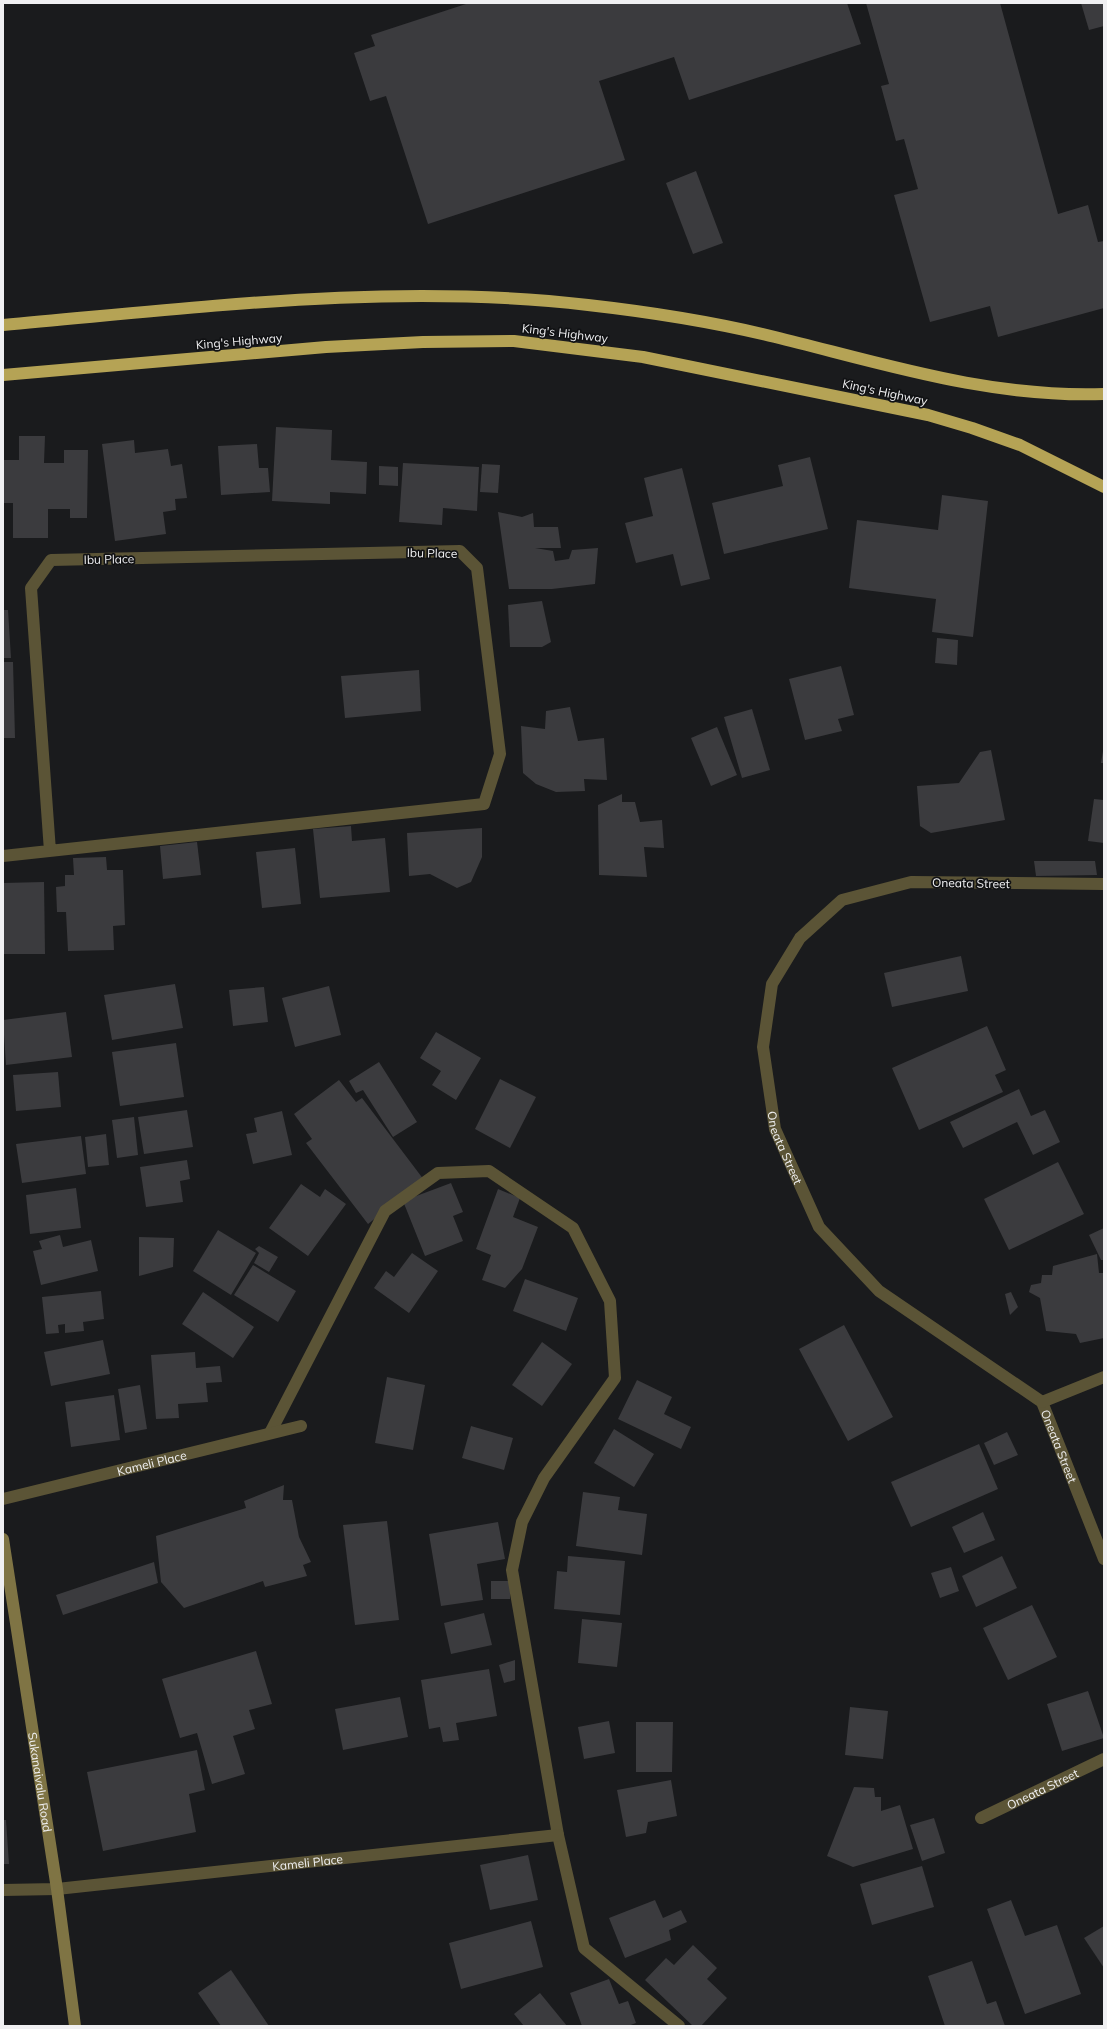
<svg xmlns="http://www.w3.org/2000/svg" width="1107" height="2029" font-family="Mulish,sans-serif">
<style>
.building{fill:#3b3b3e}
.lines{fill:none;stroke-linecap:round;stroke-linejoin:round}
.street{stroke:#5b5436;stroke-width:12}
.secondary{stroke:#7f7444;stroke-width:12}
.highway{stroke:#b5a355;stroke-width:12}
.labels{text-anchor:middle;dominant-baseline:central;stroke-width:3.5;stroke-linejoin:round;paint-order:stroke}
.street-label{font-size:12px;fill:#f0f0f2;stroke:#111214}
</style>
<rect width="100%" height="100%" fill="#1a1b1d"/>
<!-- building -->
<g class="building">
<polygon points="469,3 847,3 861,44 689,100 674,57 599,81 625,160 428,224 386,96 370,101 354,53 375,46 371,35"/>
<polygon points="866,3 1000,3 1058,214 1088,205 1098,242 1104,241 1104,308 998,337 990,306 930,322 894,195 918,189 904,139 896,141 881,86 889,84"/>
<polygon points="1081,3 1104,3 1104,26 1089,30"/>
<polygon points="696,171 723,243 693,254 666,183"/>
<polygon points="276,427 332,430 331,460 367,462 366,494 330,492 330,504 272,501"/>
<polygon points="19,436 45,436 44,463 64,463 64,450 88,450 87,518 70,518 70,509 48,509 48,538 13,538 13,503 3,503 3,460 19,460"/>
<polygon points="134,440 135,453 168,449 171,466 182,464 187,498 175,499 176,510 163,512 166,534 115,541 102,444"/>
<polygon points="257,444 259,468 268,468 270,492 221,495 218,446"/>
<polygon points="810,457 828,529 724,554 712,503 783,486 778,465"/>
<polygon points="403,463 479,467 477,511 443,508 442,525 399,522"/>
<polygon points="482,464 500,465 498,493 480,492"/>
<polygon points="379,466 398,467 398,486 379,485"/>
<polygon points="682,468 710,579 681,586 673,554 636,563 625,523 653,516 644,478"/>
<polygon points="942,495 988,501 973,637 932,632 936,599 849,588 857,520 938,530"/>
<polygon points="498,512 522,517 533,513 534,527 558,527 561,548 535,548 553,551 555,561 569,559 572,550 598,548 595,584 552,589 509,589"/>
<polygon points="542,601 551,642 542,647 510,647 508,605"/>
<polygon points="3,610 8,610 11,658 3,658"/>
<polygon points="937,638 958,640 957,665 935,663"/>
<polygon points="3,662 13,662 15,738 3,738"/>
<polygon points="841,666 854,715 838,719 842,731 805,740 789,679"/>
<polygon points="419,670 421,711 345,718 341,676"/>
<polygon points="570,707 578,741 604,738 607,780 584,779 585,791 556,792 536,784 523,773 521,726 545,729 546,711"/>
<polygon points="752,709 770,770 742,778 724,717"/>
<polygon points="717,727 737,775 711,786 691,738"/>
<polygon points="991,750 1005,820 931,833 920,826 917,786 959,783 980,752"/>
<polygon points="1103,751 1104,751 1104,763 1101,763"/>
<polygon points="622,794 622,802 635,802 640,822 662,820 664,848 644,847 647,877 599,875 598,805"/>
<polygon points="1094,799 1104,800 1104,843 1088,841"/>
<polygon points="351,826 352,841 385,838 390,892 320,898 313,829"/>
<polygon points="482,828 482,857 471,882 457,888 430,874 409,876 407,833"/>
<polygon points="197,842 201,875 163,879 160,846"/>
<polygon points="295,848 301,904 262,908 256,852"/>
<polygon points="106,857 107,870 123,870 125,925 113,926 114,950 68,951 66,912 57,912 56,887 65,886 65,875 74,875 73,858"/>
<polygon points="1034,861 1095,861 1097,875 1036,876"/>
<polygon points="44,882 45,954 3,954 3,883"/>
<polygon points="961,956 968,991 892,1007 884,973"/>
<polygon points="175,984 183,1028 112,1040 104,995"/>
<polygon points="329,986 341,1035 295,1047 282,998"/>
<polygon points="264,987 268,1022 233,1026 229,990"/>
<polygon points="66,1012 72,1057 6,1065 3,1020"/>
<polygon points="987,1026 1006,1070 995,1075 1003,1092 919,1130 892,1068"/>
<polygon points="436,1032 481,1058 456,1100 432,1085 441,1071 420,1058"/>
<polygon points="176,1043 184,1097 120,1106 112,1052"/>
<polygon points="379,1062 417,1122 393,1137 363,1090 356,1093 349,1081"/>
<polygon points="58,1072 61,1107 16,1111 13,1075"/>
<polygon points="500,1079 536,1097 510,1148 475,1129"/>
<polygon points="339,1080 356,1102 362,1098 424,1180 368,1224 306,1143 312,1139 294,1114"/>
<polygon points="1019,1089 1031,1116 1045,1110 1060,1142 1033,1155 1017,1122 963,1148 950,1122"/>
<polygon points="187,1110 193,1147 144,1154 138,1117"/>
<polygon points="282,1111 292,1155 253,1164 246,1134 257,1132 254,1118"/>
<polygon points="134,1117 138,1155 117,1158 112,1120"/>
<polygon points="106,1134 109,1165 88,1167 85,1137"/>
<polygon points="81,1136 86,1174 22,1183 16,1144"/>
<polygon points="187,1160 190,1179 180,1181 183,1202 146,1207 140,1167"/>
<polygon points="1058,1162 1084,1214 1009,1250 984,1199"/>
<polygon points="451,1183 463,1212 453,1216 463,1241 425,1256 403,1201"/>
<polygon points="301,1184 320,1197 325,1189 346,1204 308,1256 269,1228"/>
<polygon points="76,1188 81,1228 30,1234 26,1195"/>
<polygon points="498,1189 520,1198 513,1217 538,1227 522,1269 505,1288 482,1280 491,1255 476,1249"/>
<polygon points="1104,1228 1104,1260 1101,1260 1089,1235"/>
<polygon points="218,1230 256,1253 231,1295 193,1271"/>
<polygon points="60,1235 63,1247 91,1240 98,1271 41,1285 33,1251 42,1249 39,1241"/>
<polygon points="139,1237 174,1238 173,1267 139,1276"/>
<polygon points="259,1246 278,1257 269,1272 254,1263 259,1253 255,1249"/>
<polygon points="412,1253 438,1271 409,1313 374,1288 386,1271 394,1277"/>
<polygon points="1097,1254 1099,1273 1104,1273 1104,1338 1080,1343 1076,1334 1046,1331 1040,1298 1029,1292 1031,1285 1041,1283 1042,1275 1052,1275 1053,1266"/>
<polygon points="253,1265 296,1291 278,1322 234,1295"/>
<polygon points="525,1279 578,1298 566,1331 513,1311"/>
<polygon points="101,1291 104,1319 83,1322 84,1331 65,1333 65,1324 58,1325 59,1333 46,1334 42,1297"/>
<polygon points="203,1292 254,1327 233,1358 182,1324"/>
<polygon points="1011,1292 1018,1307 1010,1315 1005,1294"/>
<polygon points="844,1325 893,1417 848,1441 799,1349"/>
<polygon points="103,1340 110,1374 51,1386 44,1352"/>
<polygon points="542,1342 572,1364 542,1406 512,1385"/>
<polygon points="195,1352 196,1368 220,1366 222,1382 206,1383 208,1402 178,1404 179,1418 156,1419 151,1355"/>
<polygon points="387,1377 425,1385 413,1450 375,1443"/>
<polygon points="637,1380 672,1397 664,1414 691,1427 681,1449 618,1419"/>
<polygon points="140,1385 147,1429 125,1433 118,1389"/>
<polygon points="114,1395 120,1440 71,1447 65,1402"/>
<polygon points="471,1426 513,1438 504,1470 462,1458"/>
<polygon points="614,1429 654,1454 634,1487 594,1463"/>
<polygon points="1007,1432 1018,1455 994,1465 984,1443"/>
<polygon points="979,1444 998,1489 911,1527 891,1482"/>
<polygon points="284,1485 283,1500 292,1500 299,1537 311,1562 303,1565 307,1576 265,1587 263,1581 184,1608 161,1582 156,1536 246,1508 244,1501"/>
<polygon points="583,1492 620,1497 618,1510 647,1514 642,1555 576,1546"/>
<polygon points="983,1512 995,1540 964,1553 952,1527"/>
<polygon points="387,1521 399,1620 355,1625 343,1525"/>
<polygon points="498,1522 505,1559 477,1564 483,1600 441,1606 429,1534"/>
<polygon points="568,1556 625,1561 620,1615 554,1609 557,1571 567,1572"/>
<polygon points="1002,1556 1017,1588 976,1607 962,1576"/>
<polygon points="154,1562 158,1583 63,1615 56,1595"/>
<polygon points="951,1567 959,1591 940,1598 931,1573"/>
<rect x="491" y="1581" width="19" height="18"/>
<polygon points="1032,1605 1057,1657 1008,1680 983,1628"/>
<polygon points="484,1613 492,1645 451,1654 444,1623"/>
<polygon points="582,1619 622,1623 617,1667 578,1663"/>
<polygon points="256,1651 272,1704 249,1710 255,1729 233,1736 245,1774 212,1784 197,1733 180,1738 162,1679"/>
<polygon points="515,1660 515,1680 504,1683 499,1665"/>
<polygon points="489,1669 497,1716 456,1723 459,1740 443,1742 440,1727 429,1729 421,1680"/>
<polygon points="1088,1691 1104,1738 1062,1751 1047,1704"/>
<polygon points="400,1697 408,1737 343,1750 335,1709"/>
<polygon points="850,1707 888,1711 883,1759 845,1755"/>
<polygon points="609,1721 615,1753 584,1759 578,1727"/>
<polygon points="636,1722 673,1722 672,1772 636,1772"/>
<polygon points="197,1750 205,1790 189,1794 196,1832 103,1851 87,1772"/>
<polygon points="671,1780 677,1816 648,1822 646,1833 626,1837 617,1790"/>
<polygon points="854,1787 874,1788 875,1797 881,1797 881,1811 900,1805 913,1849 853,1867 827,1856"/>
<polygon points="934,1818 945,1853 922,1861 910,1825"/>
<polygon points="3,1820 6,1820 9,1864 3,1864"/>
<polygon points="528,1855 538,1900 490,1910 480,1865"/>
<polygon points="922,1866 934,1907 872,1925 860,1884"/>
<polygon points="655,1900 663,1918 681,1910 687,1922 669,1930 671,1940 625,1958 609,1918"/>
<polygon points="1011,1900 1025,1936 1057,1925 1081,1994 1025,2014 987,1909"/>
<polygon points="531,1921 543,1967 461,1989 449,1943"/>
<polygon points="1104,1926 1104,1968 1084,1938"/>
<polygon points="693,1945 717,1968 707,1979 727,1998 701,2026 693,2026 645,1980 666,1958 674,1965"/>
<polygon points="972,1961 987,2004 996,2001 1005,2026 945,2026 928,1976"/>
<polygon points="231,1970 269,2026 221,2026 198,1993"/>
<polygon points="609,1979 619,2004 628,2001 636,2023 628,2026 582,2026 570,1993"/>
<polygon points="540,1993 567,2026 524,2026 514,2014"/>
</g>
<g class="lines">
<!-- street -->
<g class="street">
<path d="M3,856c160,-17 321,-35 481,-52l16,-50 -23,-186 -17,-17 -409,9 -20,28 19,263"/>
<path id="s1" d="M1104,884l-193,-2 -69,18 -42,38 -28,46 -9,63 12,82 44,98 60,64 163,111 62,157"/>
<polyline points="1042,1402 1104,1377"/>
<polyline points="270,1433 385,1211 438,1173 489,1171 573,1228 610,1301 615,1378 544,1478 522,1522 512,1570 558,1835 584,1948 679,2026"/>
<path id="s2" d="M3,1499l298,-73"/>
<path id="s3" d="M981,1818l123,-59"/>
<path id="s4" d="M3,1890l54,-1 501,-54"/>
</g>
<!-- secondary -->
<path class="secondary" id="s5" d="M3,1539l54,350 18,137"/>
<!-- highway -->
<g class="highway">
<path d="M3,325c194,-17 390,-43 585,-20 62,7 126,17 187,32 110,27 214,61 329,57"/>
<polyline points="3,375 326,347 423,342 514,341 643,357 928,415 972,428 1020,445 1104,487"/>
</g>
</g>
<g class="labels">
<!-- street labels -->
<g class="street-label">
<text transform="translate(565 333) rotate(7)">King's Highway</text>
<text transform="translate(239 341) rotate(-5)">King's Highway</text>
<text transform="translate(885 392) rotate(12)">King's Highway</text>
<text transform="translate(432 553) rotate(1)">Ibu Place</text>
<text transform="translate(109 559) rotate(-1)">Ibu Place</text>
<text transform="translate(971 883) rotate(1)">Oneata Street</text>
<text stroke="none"><textPath href="#s1" startOffset="542">Oneata Street</textPath></text>
<text stroke="none"><textPath href="#s1" startOffset="961">Oneata Street</textPath></text>
<text stroke="none"><textPath href="#s2" startOffset="153">Kameli Place</textPath></text>
<text stroke="none"><textPath href="#s5" startOffset="246">Sukanaivalu Road</textPath></text>
<text stroke="none"><textPath href="#s3" startOffset="68">Oneata Street</textPath></text>
<text stroke="none"><textPath href="#s4" startOffset="306">Kameli Place</textPath></text>
</g>
</g>
<!-- border -->
<rect width="1107" height="2029" fill="none" stroke="#f0f0f2" stroke-width="8"/>
</svg>
